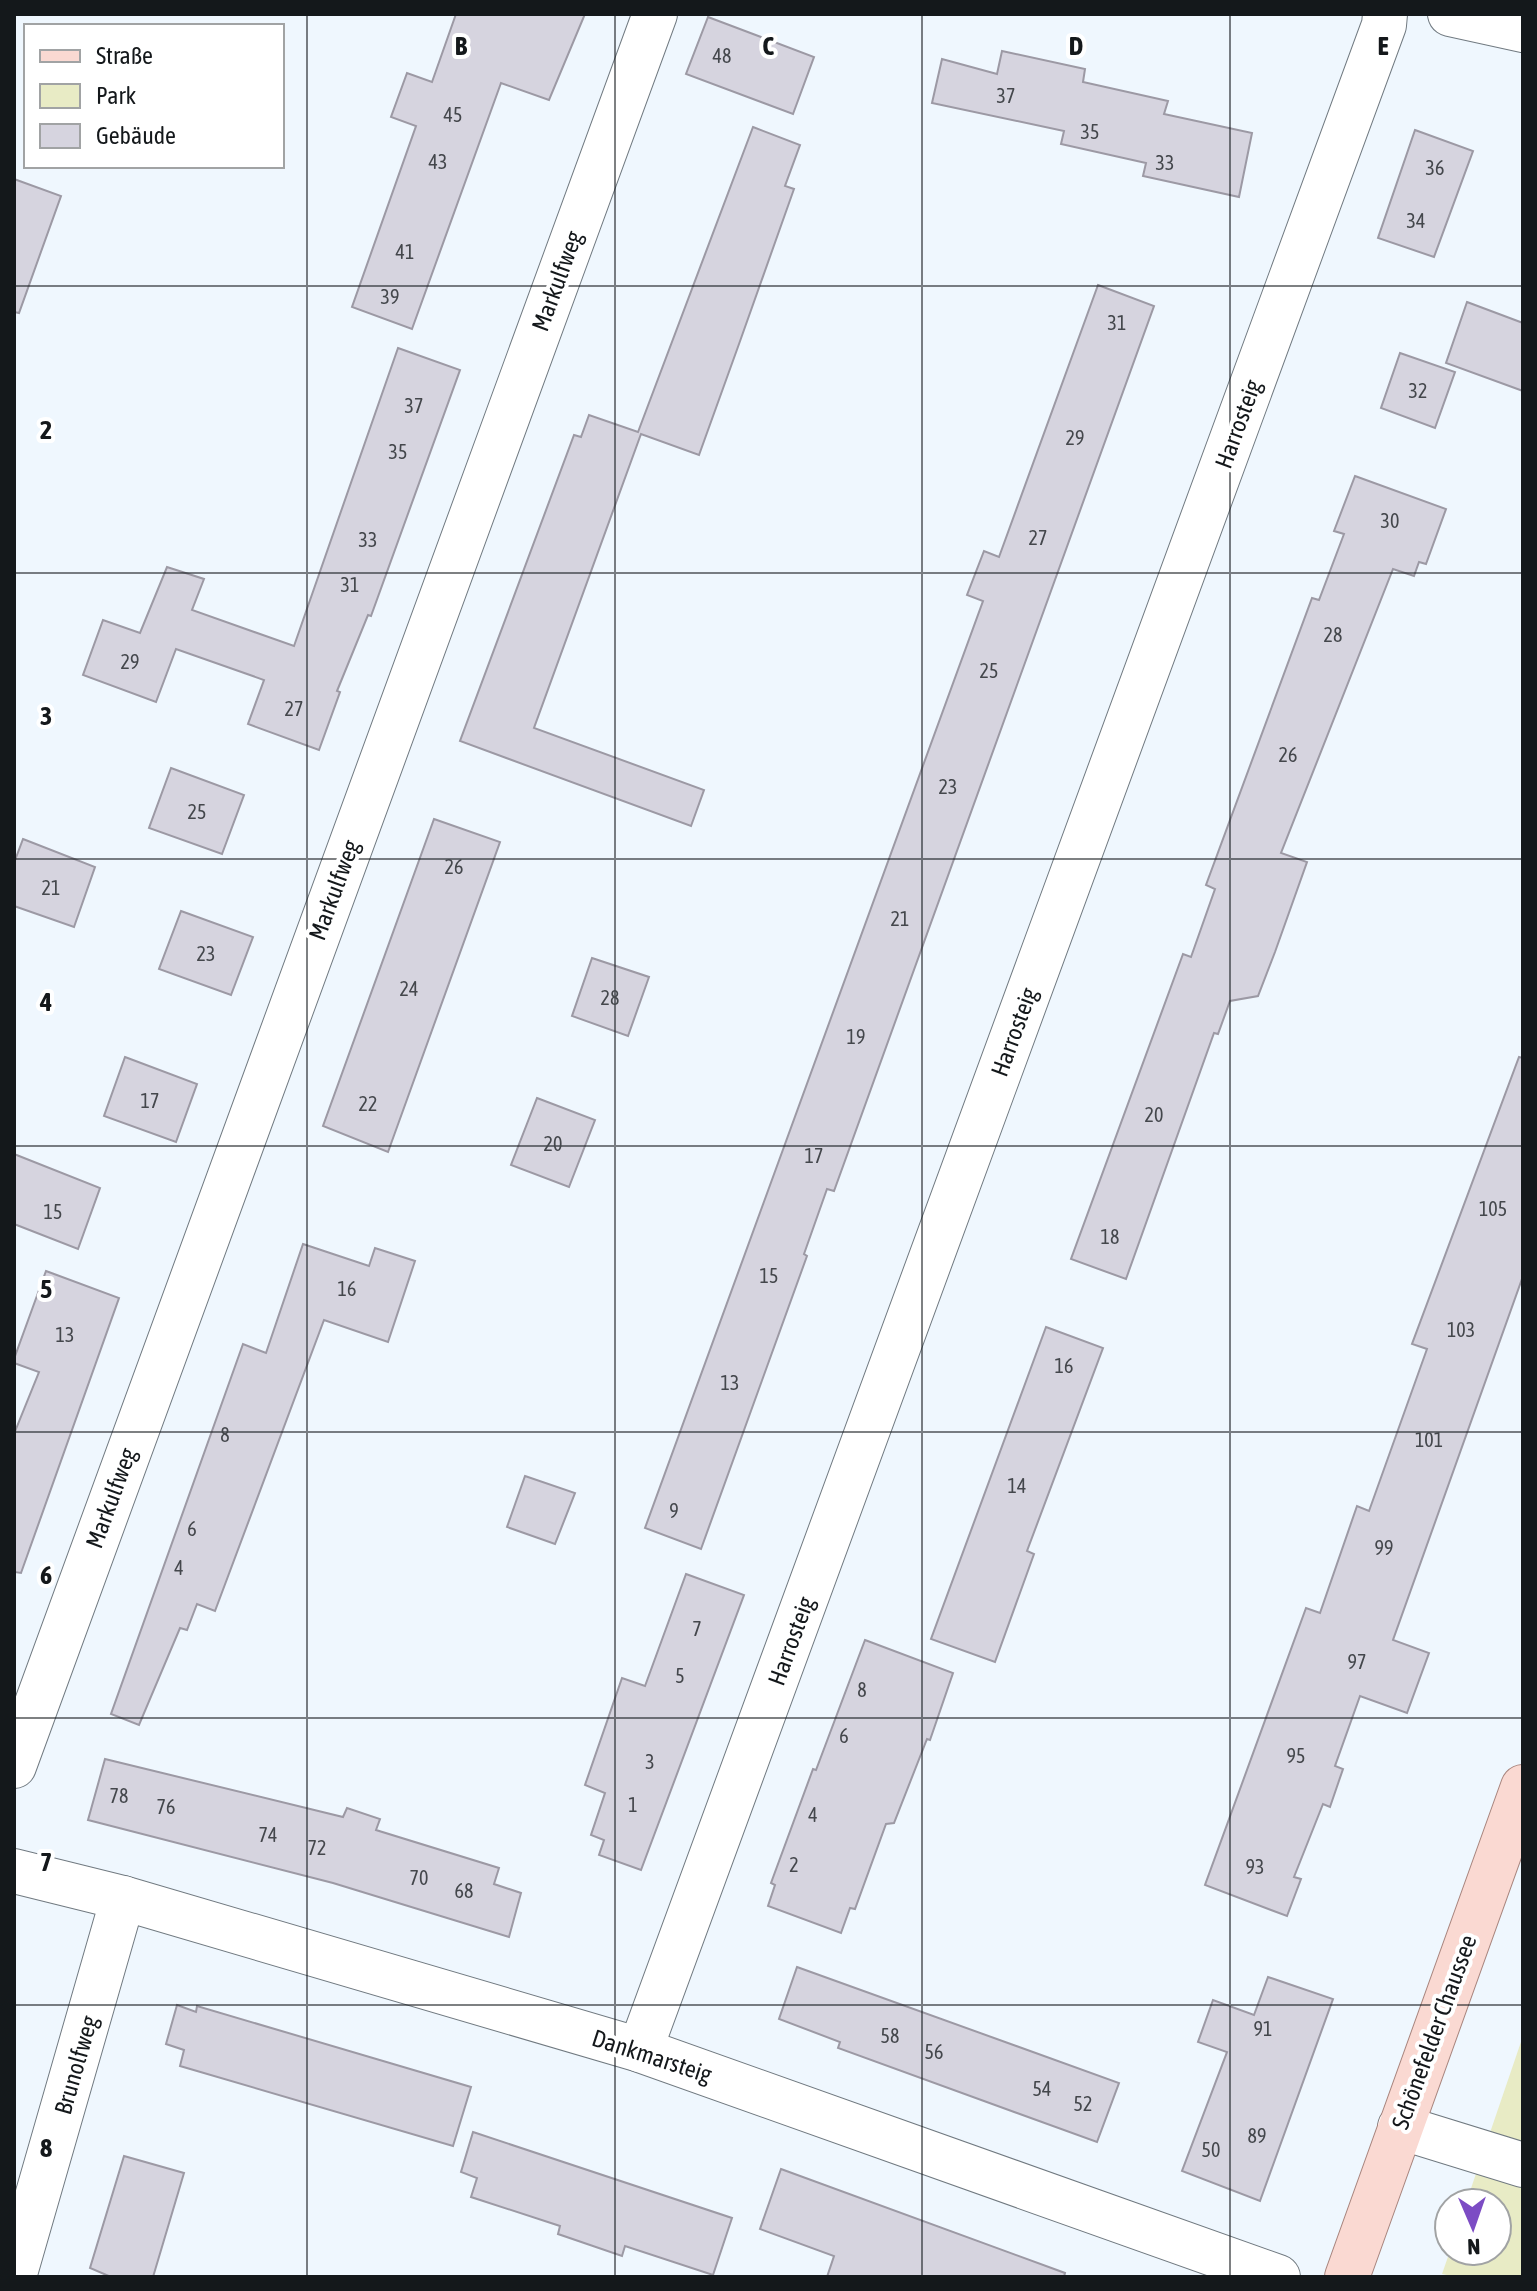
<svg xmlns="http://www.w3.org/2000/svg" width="1537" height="2291" font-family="'Asap Condensed',sans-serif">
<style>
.green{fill:#e8ebc5}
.building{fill:#d6d4df;stroke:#9c99a4;stroke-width:2}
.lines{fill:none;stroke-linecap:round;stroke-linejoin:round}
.minor-casing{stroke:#717a81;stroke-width:46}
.major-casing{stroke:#a8857e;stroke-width:46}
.minor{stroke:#fff;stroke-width:44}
.major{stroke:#fad9d2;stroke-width:44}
.grid{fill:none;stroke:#14181b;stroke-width:2;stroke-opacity:0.55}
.labels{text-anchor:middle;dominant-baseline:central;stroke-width:8;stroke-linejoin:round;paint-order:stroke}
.number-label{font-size:20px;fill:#44474c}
.street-label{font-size:24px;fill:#14181b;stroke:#fff}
.grid-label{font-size:26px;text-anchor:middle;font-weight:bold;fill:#14181b;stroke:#fff;stroke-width:8;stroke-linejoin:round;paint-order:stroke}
</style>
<rect width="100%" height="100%" fill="#eff7fe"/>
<!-- green -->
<polygon class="green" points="1523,2036 1523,2277 1456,2277 1442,2274 1450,2251 1497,2251 1497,2203 1466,2203"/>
<!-- building -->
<g class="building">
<polygon points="456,14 585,14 549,100 501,83 412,329 352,307 416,126 391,117 407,73 432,82"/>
<polygon points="708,17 814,57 793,114 686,74"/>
<polygon points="1002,51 1085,69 1083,82 1168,101 1164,114 1252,133 1239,197 1143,176 1146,163 1061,144 1064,131 932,103 942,59 997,74"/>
<polygon points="753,127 800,145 785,186 794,189 739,344 699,455 641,434 534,728 704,790 691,826 460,741 574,435 581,437 589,415 638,432"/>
<polygon points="1415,130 1473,151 1434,257 1378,238"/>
<polygon points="14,179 61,196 19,313 14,312"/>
<polygon points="1098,285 1154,306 834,1191 827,1189 804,1254 807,1256 701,1549 645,1528 983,601 967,595 984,551 999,557"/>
<polygon points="1467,302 1523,323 1523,391 1446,363"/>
<polygon points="398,348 460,370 371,616 368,615 337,691 340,692 319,750 248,724 264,680 176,649 156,702 83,675 103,620 140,633 167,567 204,579 192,610 294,646"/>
<polygon points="1400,353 1455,372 1435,428 1381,408"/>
<polygon points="1355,476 1446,509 1426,564 1419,562 1414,576 1393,569 1281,853 1307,862 1275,952 1258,996 1230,1001 1218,1034 1214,1033 1126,1279 1071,1259 1183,954 1191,957 1215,889 1206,885 1312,598 1319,600 1344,534 1334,531"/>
<polygon points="171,768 244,795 222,854 149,828"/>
<polygon points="434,819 500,842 388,1152 323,1126"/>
<polygon points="23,839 95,867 74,927 14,906 14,863"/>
<polygon points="181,911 253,937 231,995 159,969"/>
<polygon points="592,958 649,977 628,1036 572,1016"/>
<polygon points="125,1057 197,1084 176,1142 104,1116"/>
<polygon points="1519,1057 1523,1058 1523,1276 1393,1640 1429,1653 1407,1713 1360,1696 1335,1766 1343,1769 1330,1807 1323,1804 1294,1877 1301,1879 1287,1916 1205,1885 1306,1608 1320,1613 1357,1506 1369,1511 1427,1349 1412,1344"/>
<polygon points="537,1098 595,1120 569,1187 511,1165"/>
<polygon points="14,1154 100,1188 78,1249 14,1224"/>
<polygon points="303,1244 369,1266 375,1248 415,1261 388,1342 324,1320 215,1611 197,1604 187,1630 180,1628 139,1725 111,1714 243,1344 266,1353"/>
<polygon points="46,1271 119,1298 21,1573 14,1572 14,1434 39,1372 14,1363 14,1359"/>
<polygon points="1046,1327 1103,1348 1027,1551 1034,1554 995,1662 931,1639"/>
<polygon points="525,1476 575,1493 555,1544 507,1527"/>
<polygon points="686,1574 744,1595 641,1870 599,1855 604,1840 591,1835 605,1793 585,1785 622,1678 645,1686"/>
<polygon points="865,1640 953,1673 930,1740 927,1739 894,1823 886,1824 855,1909 850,1908 841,1933 768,1906 775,1885 771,1883 813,1769 816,1770"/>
<polygon points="105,1759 343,1817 347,1808 380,1819 376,1830 499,1868 494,1884 521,1893 509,1937 333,1883 88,1820"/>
<polygon points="797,1967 1119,2083 1097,2142 838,2048 840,2042 779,2019"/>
<polygon points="1268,1977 1333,1999 1260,2201 1182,2171 1227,2052 1198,2042 1213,2000 1254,2015"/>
<polygon points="177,2005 196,2012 197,2006 471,2087 453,2146 180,2066 184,2050 166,2044"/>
<polygon points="473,2132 732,2218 713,2275 625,2246 622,2256 558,2234 560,2226 471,2197 477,2178 461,2172"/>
<polygon points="124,2156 184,2173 153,2277 111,2277 90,2268"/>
<polygon points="781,2169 1065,2273 1064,2277 827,2277 834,2256 760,2229"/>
</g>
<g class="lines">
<defs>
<g id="minor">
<polyline points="1450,14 1523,30"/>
<polyline points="14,1766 655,14"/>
<polyline points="14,1871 123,1898 640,2050 1278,2277"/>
<polyline points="640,2050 1384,25 1385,14"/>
<polyline points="1400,2127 1523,2165"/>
<polyline points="14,2277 123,1898"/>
</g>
<polyline id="major" points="1347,2277 1523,1787"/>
</defs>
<!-- minor casing -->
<use href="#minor" class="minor-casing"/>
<!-- major casing -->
<use href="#major" class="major-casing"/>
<!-- minor -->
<use href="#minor" class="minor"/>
<!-- major -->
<use href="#major" class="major"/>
</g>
<!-- grid -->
<path class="grid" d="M307,14v2263M615,14v2263M922,14v2263M1230,14v2263M14,286h1509M14,573h1509M14,859h1509M14,1146h1509M14,1432h1509M14,1718h1509M14,2005h1509"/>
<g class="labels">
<!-- number labels -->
<g class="number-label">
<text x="722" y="55">48</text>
<text x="1006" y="95">37</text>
<text x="453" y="114">45</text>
<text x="1090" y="131">35</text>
<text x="438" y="161">43</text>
<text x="1165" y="162">33</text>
<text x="1435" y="167">36</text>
<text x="1416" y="220">34</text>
<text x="405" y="251">41</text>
<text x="390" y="296">39</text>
<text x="1117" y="322">31</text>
<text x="1418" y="390">32</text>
<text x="414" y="405">37</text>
<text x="1075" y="437">29</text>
<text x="398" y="451">35</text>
<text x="1390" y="520">30</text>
<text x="1038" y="537">27</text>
<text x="368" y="539">33</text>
<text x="350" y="584">31</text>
<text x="1333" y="634">28</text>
<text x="130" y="661">29</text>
<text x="989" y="670">25</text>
<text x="294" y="708">27</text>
<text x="1288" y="754">26</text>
<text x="948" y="786">23</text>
<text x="197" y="811">25</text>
<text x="454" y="866">26</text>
<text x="51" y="887">21</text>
<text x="900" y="918">21</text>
<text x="206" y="953">23</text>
<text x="409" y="988">24</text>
<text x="610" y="997">28</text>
<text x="856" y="1036">19</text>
<text x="150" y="1100">17</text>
<text x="368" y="1103">22</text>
<text x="1154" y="1114">20</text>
<text x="553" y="1143">20</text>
<text x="814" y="1155">17</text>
<text x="1493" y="1208">105</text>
<text x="53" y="1211">15</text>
<text x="1110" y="1236">18</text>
<text x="769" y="1275">15</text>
<text x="347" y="1288">16</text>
<text x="1461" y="1329">103</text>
<text x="65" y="1334">13</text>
<text x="1064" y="1365">16</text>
<text x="730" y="1382">13</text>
<text x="225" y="1434">8</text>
<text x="1429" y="1439">101</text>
<text x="1017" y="1485">14</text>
<text x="674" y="1510">9</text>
<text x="192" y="1528">6</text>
<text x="1384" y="1547">99</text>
<text x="179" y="1567">4</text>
<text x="697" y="1628">7</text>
<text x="1357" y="1661">97</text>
<text x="680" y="1675">5</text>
<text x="862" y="1689">8</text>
<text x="844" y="1735">6</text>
<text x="1296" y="1755">95</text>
<text x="650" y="1761">3</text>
<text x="119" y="1795">78</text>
<text x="633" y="1804">1</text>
<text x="166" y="1806">76</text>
<text x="813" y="1814">4</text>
<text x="268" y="1834">74</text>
<text x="317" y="1847">72</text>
<text x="794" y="1864">2</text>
<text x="1255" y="1866">93</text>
<text x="419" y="1877">70</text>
<text x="464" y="1890">68</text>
<text x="1263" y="2028">91</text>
<text x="890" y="2035">58</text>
<text x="934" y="2051">56</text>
<text x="1042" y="2088">54</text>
<text x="1083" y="2103">52</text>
<text x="1257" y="2135">89</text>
<text x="1211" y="2149">50</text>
</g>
<!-- street labels -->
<g class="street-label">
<text transform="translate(557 281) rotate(-70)">Markulfweg</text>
<text transform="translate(1238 424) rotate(-70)">Harrosteig</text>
<text transform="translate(334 890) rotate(-70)">Markulfweg</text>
<text transform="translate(1014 1032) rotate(-70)">Harrosteig</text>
<text transform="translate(111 1498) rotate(-70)">Markulfweg</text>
<text transform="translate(791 1641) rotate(-70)">Harrosteig</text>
<text transform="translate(1434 2032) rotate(-70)">Schönefelder Chaussee</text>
<text transform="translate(652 2056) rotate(18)">Dankmarsteig</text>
<text transform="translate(76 2065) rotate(-74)">Brunolfweg</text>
</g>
</g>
<g class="grid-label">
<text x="461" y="55">B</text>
<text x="768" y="55">C</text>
<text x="1076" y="55">D</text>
<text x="1383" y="55">E</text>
<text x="46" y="439">2</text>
<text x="46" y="725">3</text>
<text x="46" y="1011">4</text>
<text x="46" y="1298">5</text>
<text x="46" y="1584">6</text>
<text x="46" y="1871">7</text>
<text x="46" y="2157">8</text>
</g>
<!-- border -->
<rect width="1537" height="2291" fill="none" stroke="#14181b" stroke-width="32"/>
<!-- legend -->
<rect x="24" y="24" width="260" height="144" fill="#ffffff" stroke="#a1a3a4" stroke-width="2"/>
<rect x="40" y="50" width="40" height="12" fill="#fad9d2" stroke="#a1a3a4" stroke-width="2"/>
<text x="96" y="64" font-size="24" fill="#14181b">Straße</text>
<rect x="40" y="84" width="40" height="24" fill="#e8ebc5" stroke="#a1a3a4" stroke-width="2"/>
<text x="96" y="104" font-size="24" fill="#14181b">Park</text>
<rect x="40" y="124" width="40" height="24" fill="#d6d4df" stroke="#a1a3a4" stroke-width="2"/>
<text x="96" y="144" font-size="24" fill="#14181b">Gebäude</text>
<!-- north arrow -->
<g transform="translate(1473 2227) rotate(178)"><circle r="38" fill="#ffffff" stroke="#a1a3a4" stroke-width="2"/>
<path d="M0-6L14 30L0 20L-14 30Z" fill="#7c4cc4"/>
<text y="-12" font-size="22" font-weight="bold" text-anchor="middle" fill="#14181b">N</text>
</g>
</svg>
